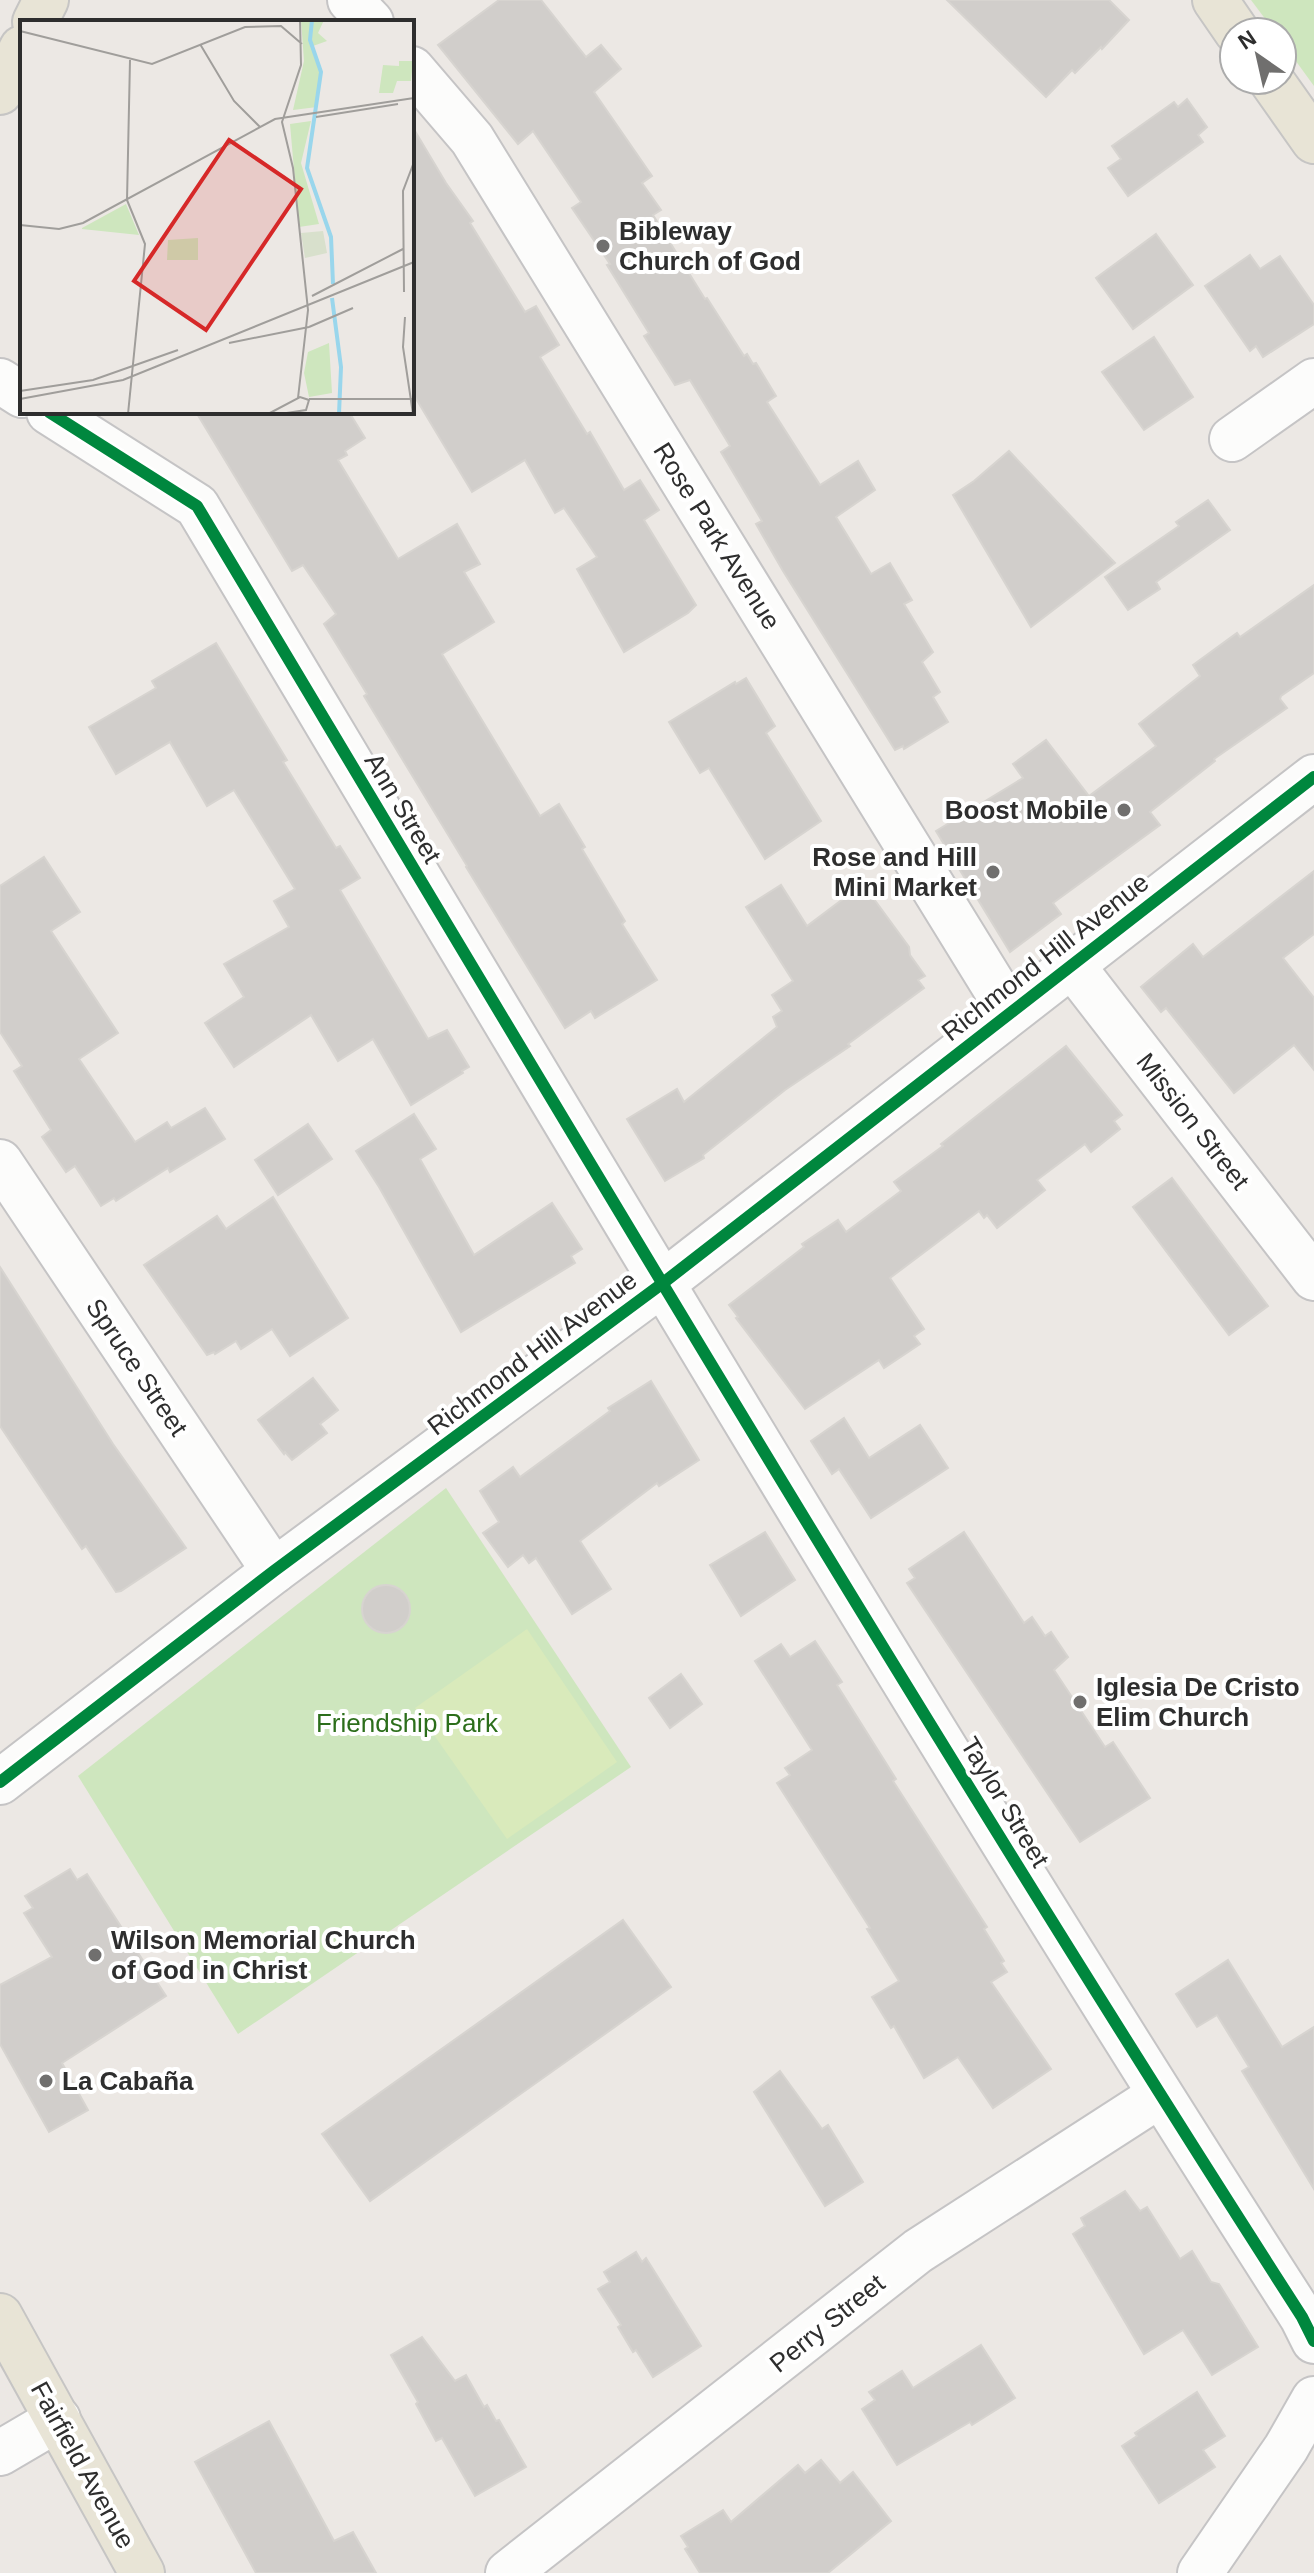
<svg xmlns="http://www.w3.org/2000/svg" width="1314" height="2573" font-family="Arial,sans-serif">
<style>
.green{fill:#cee6be}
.pitch{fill:#d9eabb}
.building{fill:#d1cecb;stroke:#d7d4d0;stroke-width:2}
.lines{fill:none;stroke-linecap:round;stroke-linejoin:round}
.minor-casing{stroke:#c5c4c5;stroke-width:48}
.major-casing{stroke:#c6c5c4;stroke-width:48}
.minor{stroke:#fcfcfb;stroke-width:44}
.major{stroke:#e8e4d6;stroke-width:44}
.cycleway-casing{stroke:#fff;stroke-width:17}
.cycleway{stroke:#00873e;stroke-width:12}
.poi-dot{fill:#706f6e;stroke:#fff;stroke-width:3}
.labels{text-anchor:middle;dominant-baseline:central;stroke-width:8;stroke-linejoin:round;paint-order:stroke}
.poi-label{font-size:26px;font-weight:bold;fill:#2e2e2e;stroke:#fff;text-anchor:start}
.street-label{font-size:26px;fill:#2e2e2e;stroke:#fff}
.park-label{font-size:26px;fill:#2c6e1b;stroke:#fff}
.inset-river{fill:none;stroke:#99d6ec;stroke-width:4}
.inset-road{fill:none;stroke:#a09e9b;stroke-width:2}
.view{fill:#d62828;fill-opacity:0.15;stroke:#d62828;stroke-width:4}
.inset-edge{fill:none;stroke:#2e2e2e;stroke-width:4}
</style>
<rect width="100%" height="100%" fill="#ece8e4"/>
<!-- green -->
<g class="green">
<polygon points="1251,0 1314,0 1314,86 1282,42 1282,32 1275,32"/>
<polygon points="446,1488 631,1767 238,2034 78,1776"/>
</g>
<!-- pitch -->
<polygon class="pitch" points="527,1629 617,1762 507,1839 415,1708"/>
<!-- building -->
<g class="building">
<polygon points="499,0 541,0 586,57 601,45 621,69 594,92 652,176 642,183 661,210 653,215 705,299 707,298 744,356 747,354 753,364 756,363 776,396 767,402 820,485 858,461 875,490 836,517 871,574 890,563 912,600 904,604 933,652 922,662 940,692 933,697 948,722 904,749 903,746 895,750 783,571 756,524 762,521 721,452 730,446 690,380 675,385 644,336 649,333 607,265 610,264 572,208 581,202 533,131 518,144 438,45"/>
<polygon points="947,0 1109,0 1129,20 1102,49 1101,47 1075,73 1072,70 1046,97"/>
<polygon points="1187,99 1207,127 1198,135 1203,142 1128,196 1108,168 1121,159 1112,146 1174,102 1178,107"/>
<polygon points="412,126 446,183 473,221 470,223 525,312 536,306 559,345 540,357 587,434 590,432 624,490 640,480 659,510 644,520 696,605 688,613 624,652 577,569 597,557 564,508 555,513 525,460 472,492 412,392"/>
<polygon points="1156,234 1193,285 1133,329 1096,278"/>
<polygon points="1250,255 1260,269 1280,256 1314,305 1314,324 1263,357 1256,346 1250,351 1205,286"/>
<polygon points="1154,337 1193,397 1144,430 1102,372"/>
<polygon points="196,412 349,412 365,438 345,451 347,455 338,460 398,559 457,524 480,564 464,572 494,622 442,654 540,816 559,804 585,847 582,849 625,921 622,924 657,980 595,1018 591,1011 565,1028 466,867 467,866 364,696 367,694 324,624 336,614 303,565 292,571"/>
<polygon points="1009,451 1115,563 1031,627 953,495 974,481"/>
<polygon points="1208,500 1230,530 1156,582 1160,589 1128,610 1105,577 1179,526 1176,522"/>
<polygon points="1314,585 1314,673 1281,696 1280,699 1287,708 1214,759 1215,761 1150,812 1160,825 1053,903 1061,914 1010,952 936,831 1023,778 1013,764 1046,740 1089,796 1156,746 1139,724 1200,676 1193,665 1237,633 1240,637"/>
<polygon points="216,643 287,760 283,762 336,848 340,846 360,878 340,890 373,946 428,1039 447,1030 469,1067 462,1071 463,1073 411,1105 373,1039 338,1061 311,1015 234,1067 205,1023 244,997 224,964 289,927 274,901 295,889 234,790 207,806 170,742 116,774 89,727 156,688 152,681"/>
<polygon points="746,678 775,726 766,733 821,821 765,859 709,768 700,773 669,722 735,682 736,684"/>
<polygon points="44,857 80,912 51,931 118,1033 79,1059 135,1142 167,1122 171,1128 205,1108 225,1139 170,1172 168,1168 116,1201 114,1198 101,1206 75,1166 66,1172 42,1137 51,1130 14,1071 22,1066 0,1032 0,886"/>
<polygon points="1314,871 1314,934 1283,958 1314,998 1314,1070 1294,1045 1234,1093 1166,1008 1161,1012 1141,987 1193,944 1203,957"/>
<polygon points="863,884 909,947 910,955 925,976 918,980 924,988 848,1044 850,1046 785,1090 703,1155 704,1158 665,1181 627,1119 677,1089 684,1102 777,1027 773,1017 782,1011 772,995 793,981 746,907 781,885 807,926"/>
<polygon points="1066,1046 1122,1115 1114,1121 1120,1129 1091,1152 1085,1144 1037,1180 1045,1190 997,1228 987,1215 984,1218 979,1211 890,1278 924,1329 914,1336 920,1344 884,1368 879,1360 805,1409 736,1318 738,1317 729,1305 804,1247 802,1244 838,1220 846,1232 901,1191 894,1182 943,1146 941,1144"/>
<polygon points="414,1114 436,1149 420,1159 474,1255 552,1203 582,1249 571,1256 575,1263 461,1332 379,1187 356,1151"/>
<polygon points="308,1124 332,1159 278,1195 255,1160"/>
<polygon points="1172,1178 1268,1306 1229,1335 1133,1207"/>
<polygon points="273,1197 348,1318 290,1356 272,1329 241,1349 236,1341 215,1354 214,1352 207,1355 144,1265 217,1216 226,1229"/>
<polygon points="0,1267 113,1444 186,1548 121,1591 116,1592 86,1546 82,1549 0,1426"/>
<polygon points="313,1378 338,1410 320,1424 327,1433 292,1460 285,1452 284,1454 258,1420"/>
<polygon points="651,1381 699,1460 659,1486 657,1483 580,1541 611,1589 572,1614 536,1558 529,1563 523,1555 508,1567 483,1533 499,1522 480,1491 513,1467 520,1477 610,1411 608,1408"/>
<polygon points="844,1418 869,1458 920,1425 948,1468 871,1518 839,1469 832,1474 811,1441"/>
<polygon points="765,1532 795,1580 741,1616 710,1565"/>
<polygon points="964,1532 1024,1623 1032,1617 1045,1636 1051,1632 1068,1657 1054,1670 1105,1747 1113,1742 1150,1798 1080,1842 907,1583 915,1578 909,1569"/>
<circle cx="386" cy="1609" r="24"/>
<polygon points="815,1641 842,1682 837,1685 896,1779 893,1781 987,1927 984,1929 1004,1961 1001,1963 1007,1972 991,1982 1051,2069 993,2108 958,2057 924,2078 894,2026 891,2028 872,1997 899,1981 867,1929 870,1928 777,1783 790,1775 785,1768 812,1750 755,1661 781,1644 790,1657"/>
<polygon points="681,1674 702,1704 670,1728 649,1698"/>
<polygon points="70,1869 77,1880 87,1874 166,1996 62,2063 88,2110 49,2132 0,2044 0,1985 52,1957 24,1913 33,1908 25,1896"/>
<polygon points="623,1920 671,1987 370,2201 322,2134"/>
<polygon points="1228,1960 1282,2047 1314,2027 1314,2189 1242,2071 1249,2067 1217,2015 1197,2027 1176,1994"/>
<polygon points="780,2071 822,2129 828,2125 863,2182 825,2206 754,2092"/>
<polygon points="1125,2191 1140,2211 1147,2207 1180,2259 1192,2251 1211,2282 1219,2284 1258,2347 1212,2375 1183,2330 1144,2354 1073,2234 1085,2226 1081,2218"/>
<polygon points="636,2252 642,2262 646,2258 701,2346 653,2377 636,2350 633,2352 618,2327 621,2325 598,2289 610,2282 604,2272"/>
<polygon points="422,2337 455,2381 466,2375 484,2407 487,2405 496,2421 499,2420 526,2467 475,2496 442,2438 436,2441 416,2404 418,2402 391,2355"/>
<polygon points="981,2345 1015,2398 972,2425 970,2422 897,2465 862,2409 875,2400 869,2392 902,2371 913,2388"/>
<polygon points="1197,2392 1225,2436 1203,2450 1215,2467 1159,2503 1122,2446 1137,2436 1135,2433"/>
<polygon points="269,2421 334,2541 353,2532 376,2573 256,2573 195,2462"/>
<polygon points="821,2460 840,2483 853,2472 891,2521 828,2573 700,2573 685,2549 688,2547 681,2536 723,2510 731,2522 798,2465 805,2473"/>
</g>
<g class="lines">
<defs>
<g id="minor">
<polyline points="350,0 371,22"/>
<polyline points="412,69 472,139 1010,1012"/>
<polyline points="0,381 22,395"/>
<path d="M49,412l148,94c363,607 723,1216 1105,1811l12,24"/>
<polyline points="1232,439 1314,381"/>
<polyline points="1071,964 1314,1278"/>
<polyline points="0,1162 274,1571"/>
<polyline points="0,1782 274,1571 663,1283 1314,777"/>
<polyline points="0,2453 58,2419"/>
<polyline points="508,2573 918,2251 1160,2095"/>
<polyline points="1200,2573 1286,2448 1314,2399"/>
</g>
<g id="major">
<polyline points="1215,0 1237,32"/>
<polyline points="35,22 46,0"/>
<polyline points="1271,80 1314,141"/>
<polyline points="0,92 22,48"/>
<polyline points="0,2316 142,2573"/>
</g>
</defs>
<!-- minor casing -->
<use href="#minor" class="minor-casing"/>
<!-- major casing -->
<use href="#major" class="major-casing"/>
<!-- minor -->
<use href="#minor" class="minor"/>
<!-- major -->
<use href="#major" class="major"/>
<defs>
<g id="cycleway">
<path d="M49,412l148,94c363,607 723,1216 1105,1811l12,24"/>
<polyline points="0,1782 274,1571 663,1283 1314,777"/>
</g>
</defs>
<!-- cycleway casing -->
<use href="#cycleway" class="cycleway-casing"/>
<!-- cycleway -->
<use href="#cycleway" class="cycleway"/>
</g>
<!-- markers -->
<g class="poi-dot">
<circle cx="603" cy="246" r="8"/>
<circle cx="1124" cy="810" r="8"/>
<circle cx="993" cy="872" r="8"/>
<circle cx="1080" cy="1702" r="8"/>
<circle cx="95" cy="1955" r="8"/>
<circle cx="46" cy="2081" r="8"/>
</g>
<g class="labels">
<!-- poi labels -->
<g class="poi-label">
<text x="619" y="231">Bibleway<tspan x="619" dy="30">Church of God</tspan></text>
<text x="1108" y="810" text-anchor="end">Boost Mobile</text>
<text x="977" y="857" text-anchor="end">Rose and Hill<tspan x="977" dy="30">Mini Market</tspan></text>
<text x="1096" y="1687">Iglesia De Cristo<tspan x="1096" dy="30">Elim Church</tspan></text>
<text x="111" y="1940">Wilson Memorial Church<tspan x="111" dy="30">of God in Christ</tspan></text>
<text x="62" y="2081">La Cabaña</text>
</g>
<!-- street labels -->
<g class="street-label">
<text transform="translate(717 536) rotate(58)">Rose Park Avenue</text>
<text transform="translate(403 808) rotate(59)">Ann Street</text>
<text transform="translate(1045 957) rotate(-38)">Richmond Hill Avenue</text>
<text transform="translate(1193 1121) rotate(52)">Mission Street</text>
<text transform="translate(532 1353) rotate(-37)">Richmond Hill Avenue</text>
<text transform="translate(137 1367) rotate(56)">Spruce Street</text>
<text transform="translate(1005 1802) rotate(59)">Taylor Street</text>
<text transform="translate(827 2323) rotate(-39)">Perry Street</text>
<text transform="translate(83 2465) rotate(61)">Fairfield Avenue</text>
</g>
<!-- park labels -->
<g class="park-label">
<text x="407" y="1723">Friendship Park</text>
</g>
</g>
<!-- overview -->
<g transform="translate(20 20)">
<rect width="394" height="394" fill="#ece8e4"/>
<path d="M281,0h23l-6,13 9,8 -14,5 8,26 -4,35 -24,3 11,-49zM379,41h14l-2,20h-14l-4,12h-14l4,-28 16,1zM291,101l-10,42 18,61 -20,3 -9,-103zM106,184l13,31 -57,-6v-1zM178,218v22h-31l1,-20zM309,323l3,50 -23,4 -5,-24 4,-21z" fill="#cee6be"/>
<path d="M303,211l4,22 -22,5 -4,-25z" fill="#d8e0cc"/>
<path class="inset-river" d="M292,0l-2,20 11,32 -14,96 24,69 2,47M312,278l9,69 -2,47"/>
<path class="inset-road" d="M0,11l132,33 93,-37 36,-1 21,18M180,24l34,57 26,26M296,97l82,-13M107,180l3,-140M107,180l18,44 -17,170M0,205l39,4 24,-6 192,-104 139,-21M384,272l-1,-101 11,-29M292,276l91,-47M385,297l-2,30 10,67M289,307l44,-19M209,323l80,-16M0,371l73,-11 85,-30M278,378l10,-88 -15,-142 -11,-46 19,-57 -1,-45M0,379l103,-19 291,-118M289,379h103M248,394l32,-17 9,3 -3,10 -26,4"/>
<path class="view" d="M209,120l72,49 -95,141 -72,-49z"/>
<rect width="394" height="394" class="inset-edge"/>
</g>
<!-- north arrow -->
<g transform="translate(1258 56) rotate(326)"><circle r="38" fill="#ffffff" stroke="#ababab" stroke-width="2"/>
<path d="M0-6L14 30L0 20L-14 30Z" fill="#706f6e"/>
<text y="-12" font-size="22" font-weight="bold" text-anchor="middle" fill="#2e2e2e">N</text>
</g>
</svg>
